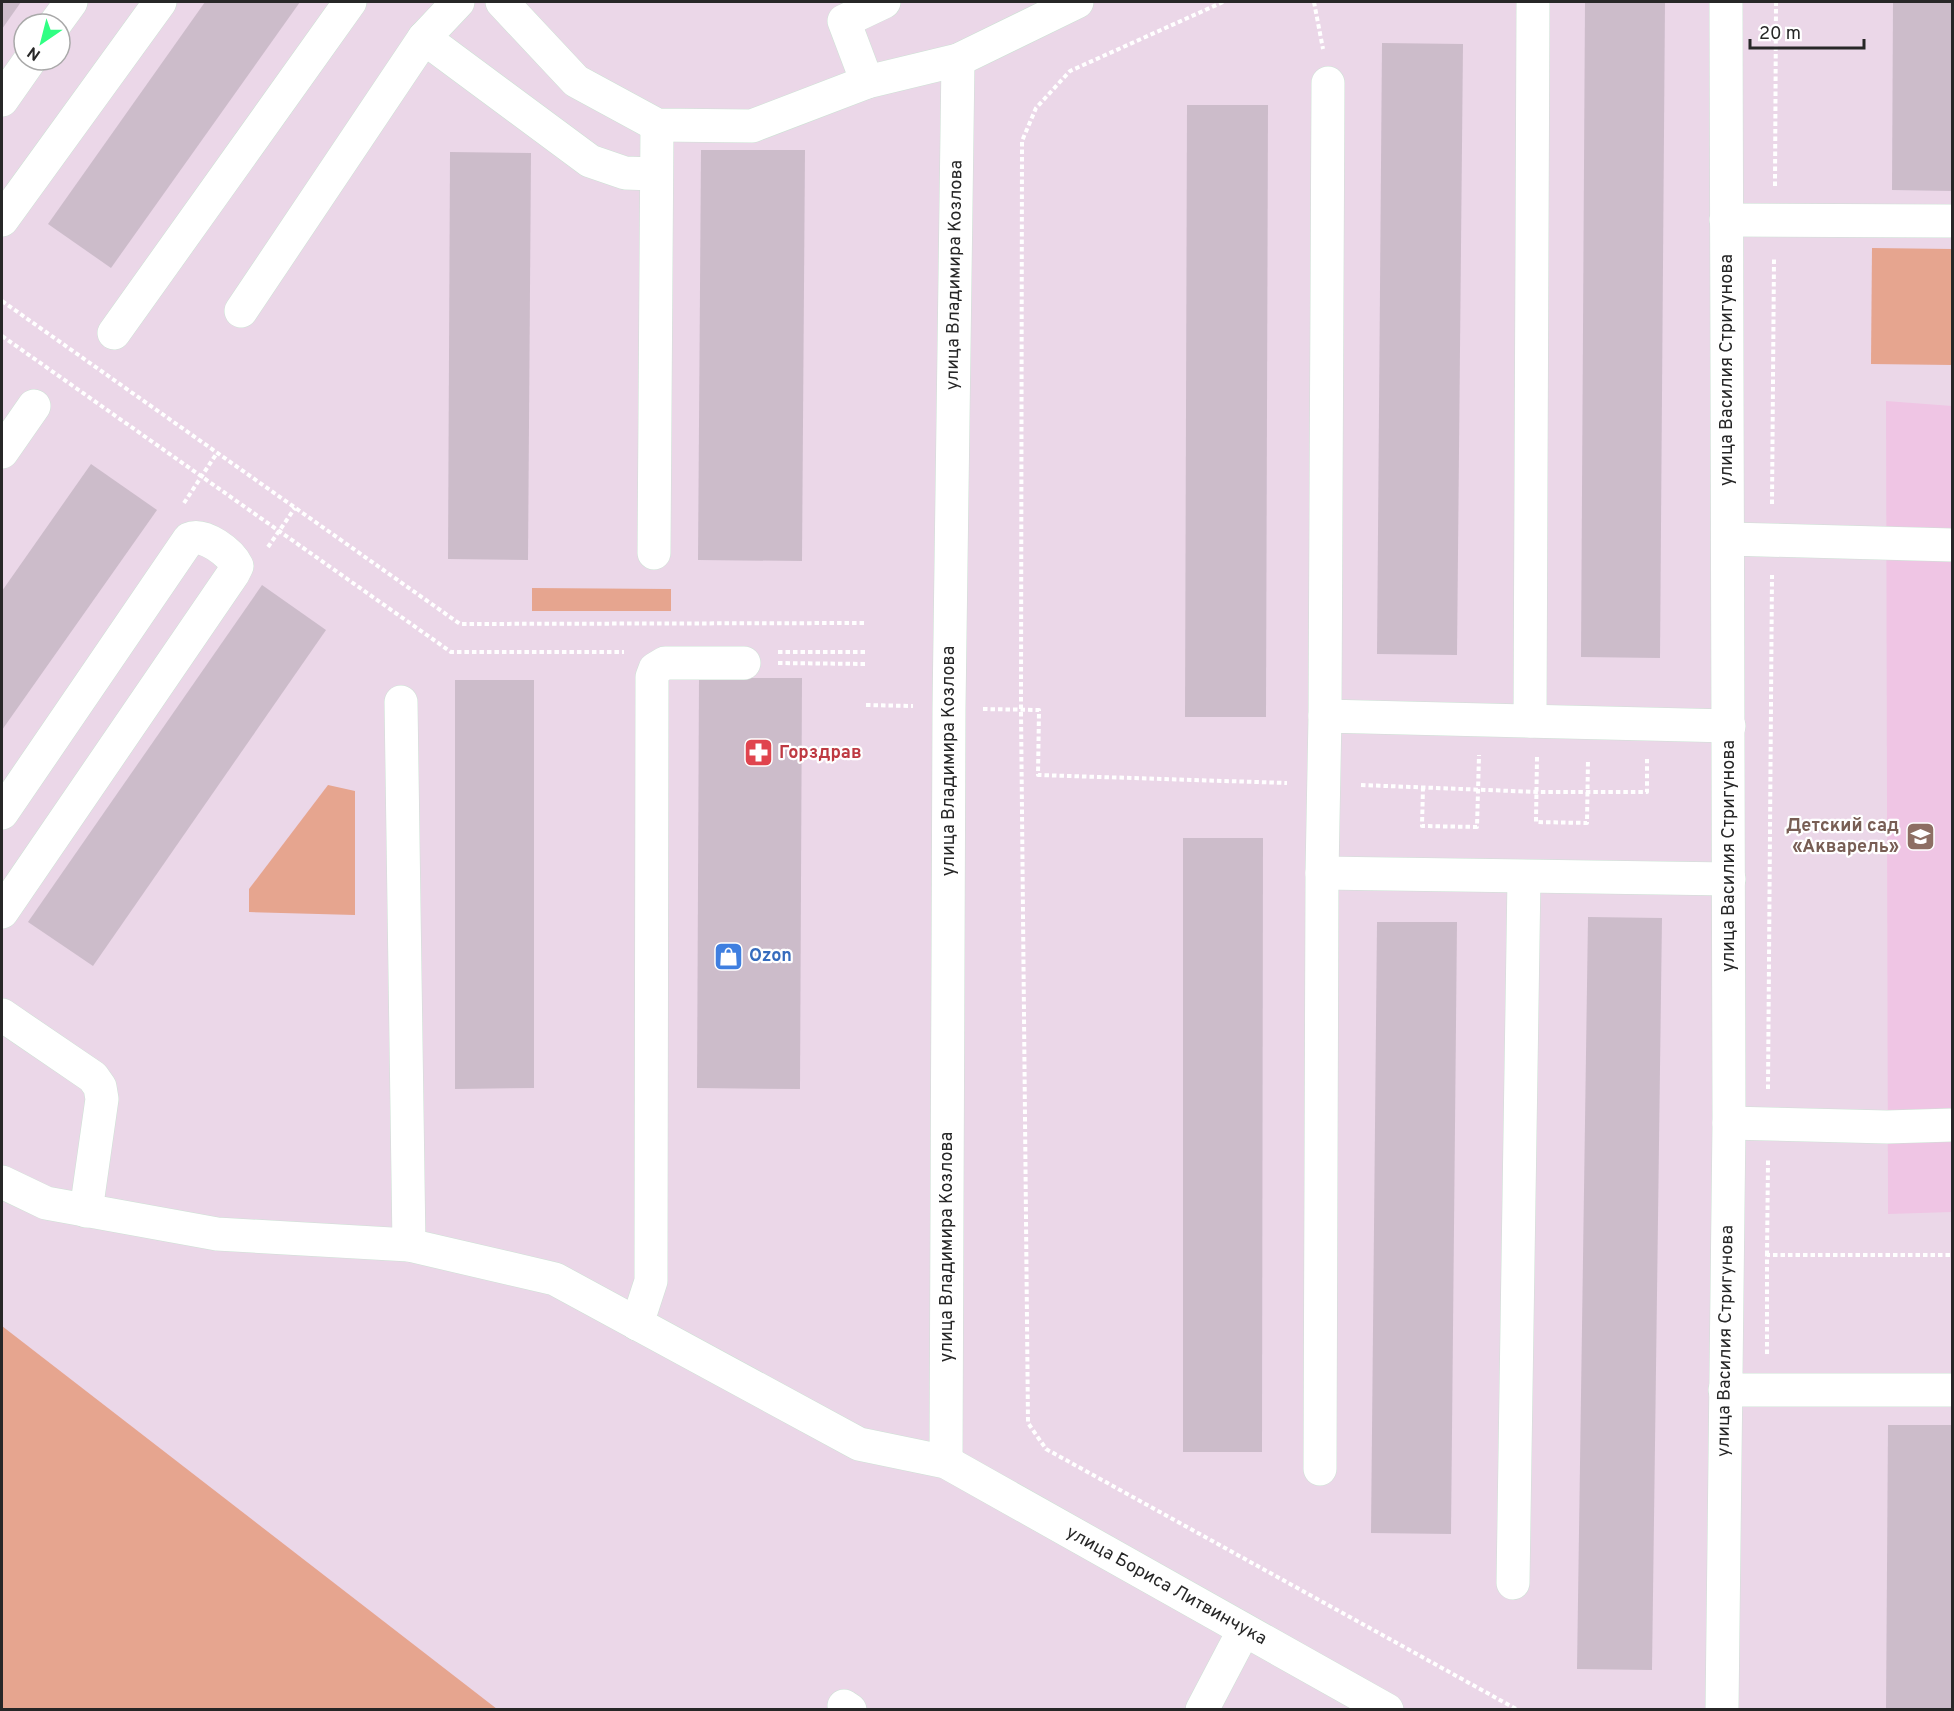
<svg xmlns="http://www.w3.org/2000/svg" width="1954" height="1711" font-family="Overpass,sans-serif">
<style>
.education{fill:#efc5e4}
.green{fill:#e6a58f}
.building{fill:#ccbcca}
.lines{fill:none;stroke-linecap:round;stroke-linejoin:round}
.minor-casing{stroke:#cde2d5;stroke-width:34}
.path{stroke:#fff;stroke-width:4;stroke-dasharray:4.5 3;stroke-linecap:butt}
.minor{stroke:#fff;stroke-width:33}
.labels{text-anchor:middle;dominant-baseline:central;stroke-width:4.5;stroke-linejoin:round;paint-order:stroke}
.street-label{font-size:18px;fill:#272727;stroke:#fff}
.health-label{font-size:18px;font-weight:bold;fill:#be3a42;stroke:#fff;text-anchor:start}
.education-label{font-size:18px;font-weight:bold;fill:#785e54;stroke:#fff;text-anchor:end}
.shop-label{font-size:18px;font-weight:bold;fill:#366cbe;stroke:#fff;text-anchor:start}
</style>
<rect width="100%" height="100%" fill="#ebd7e8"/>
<!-- education -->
<polygon class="education" points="1886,401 1952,406 1952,1212 1888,1214"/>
<!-- green -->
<g class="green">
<polygon points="1872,248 1952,249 1952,365 1871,364"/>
<polygon points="532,588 671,589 671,611 532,611"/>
<polygon points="328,785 355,791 355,915 249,912 249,889"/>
<polygon points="2,1326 497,1709 2,1709"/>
</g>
<!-- building -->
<g class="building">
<polygon points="2,2 21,2 2,29"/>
<polygon points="205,2 300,2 111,268 48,224"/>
<polygon points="1585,2 1665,2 1660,658 1581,657"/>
<polygon points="1893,2 1952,2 1952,191 1892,190"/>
<polygon points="1382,43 1463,44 1457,655 1377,654"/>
<polygon points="1187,105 1268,105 1266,717 1185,717"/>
<polygon points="701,150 805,150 802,561 698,560"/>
<polygon points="450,152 531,153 528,560 448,559"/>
<polygon points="91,464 157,510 2,730 2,591"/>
<polygon points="262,585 326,630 93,966 28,922"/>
<polygon points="699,678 802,678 800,1089 697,1088"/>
<polygon points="455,680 534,680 534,1088 455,1089"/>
<polygon points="1183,838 1263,838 1262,1452 1183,1452"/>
<polygon points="1588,917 1662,918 1652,1670 1577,1669"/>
<polygon points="1377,922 1457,922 1451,1534 1371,1533"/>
<polygon points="1888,1425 1952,1425 1952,1710 1886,1710"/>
</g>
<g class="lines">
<defs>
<g id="minor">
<polyline points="458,2 424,38 590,161 625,173 655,174"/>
<polyline points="502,2 576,81 657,125 752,126 867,82 958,60 1077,2"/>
<polyline points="55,24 71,2"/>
<polyline points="867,82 844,21 884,2"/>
<polyline points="2,100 30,60"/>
<polyline points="2,220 160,2"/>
<polyline points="1726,220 1952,221"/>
<polyline points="241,311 424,38"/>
<polyline points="114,333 350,2"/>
<polyline points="2,452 34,406"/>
<polyline points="1729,539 1952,545"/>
<polyline points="654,553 657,125"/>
<polyline points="401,702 409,1245"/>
<polyline points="1325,716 1328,83"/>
<polyline points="1530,721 1533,2"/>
<path d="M2,813l187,-274c15,-7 42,14 48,27l-4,8 -231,338"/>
<polyline points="1729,879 1322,873 1325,716 1729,726"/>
<polyline points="2,1015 93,1077 100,1087 102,1099 86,1211"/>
<polyline points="1729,1123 1887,1127 1952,1125"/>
<polyline points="2,1182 46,1203 217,1234 409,1245 555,1279 859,1444 946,1462 1387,1710"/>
<polyline points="637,1324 651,1281 652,677 655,669 665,663 744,663"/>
<polyline points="1725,1390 1952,1390"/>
<polyline points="946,1462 949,708 958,60"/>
<polyline points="1320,1469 1322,873"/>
<polyline points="1513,1583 1524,877"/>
<polyline points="844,1706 850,1710"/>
<polyline points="1202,1710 1244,1630"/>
<polyline points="1722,1710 1729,1123 1726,2"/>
</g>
</defs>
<!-- minor casing -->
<use href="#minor" class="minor-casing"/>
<!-- path -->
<g class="path">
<polyline points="1223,2 1070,71 1036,108 1022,141 1021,710 1028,1423 1046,1449 1518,1710"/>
<polyline points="1314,2 1323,49"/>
<polyline points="1775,186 1776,2"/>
<polyline points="2,301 460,624 864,623"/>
<polyline points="2,336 451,652 624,652"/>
<polyline points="184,503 217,453"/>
<polyline points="1772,504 1774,257"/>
<polyline points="268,547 295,508"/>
<polyline points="778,652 865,652"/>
<polyline points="778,663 865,664"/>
<polyline points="866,705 913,706"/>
<polyline points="983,709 1039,710 1038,775 1287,783"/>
<polyline points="1537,757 1536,822 1587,823 1588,759"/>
<polyline points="1361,785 1537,792 1647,792 1647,759"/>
<polyline points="1423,787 1422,826 1477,827 1479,755"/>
<polyline points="1768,1089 1772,575"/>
<polyline points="1767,1255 1768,1160"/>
<polyline points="1767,1354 1767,1255 1952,1255"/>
</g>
<!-- minor -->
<use href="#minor" class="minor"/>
</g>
<!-- icons -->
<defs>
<symbol id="pharmacy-square" viewBox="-11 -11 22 22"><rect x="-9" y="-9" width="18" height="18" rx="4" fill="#e0444e" stroke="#fff"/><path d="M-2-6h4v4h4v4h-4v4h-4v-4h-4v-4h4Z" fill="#fff"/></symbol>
<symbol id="school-square" viewBox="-11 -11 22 22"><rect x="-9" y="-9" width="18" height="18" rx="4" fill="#8d6e63" stroke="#fff"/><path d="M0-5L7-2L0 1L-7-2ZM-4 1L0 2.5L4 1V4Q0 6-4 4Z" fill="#fff"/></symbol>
<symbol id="shop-square" viewBox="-11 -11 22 22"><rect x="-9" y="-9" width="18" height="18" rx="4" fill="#3f7fe0" stroke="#fff"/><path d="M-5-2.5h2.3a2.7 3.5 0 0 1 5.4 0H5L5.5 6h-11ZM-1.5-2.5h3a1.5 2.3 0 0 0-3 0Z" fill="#fff"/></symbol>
</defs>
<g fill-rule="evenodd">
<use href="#pharmacy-square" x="742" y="736" width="33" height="33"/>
<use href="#school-square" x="1904" y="820" width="33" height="33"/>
<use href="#shop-square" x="712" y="940" width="33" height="33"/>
</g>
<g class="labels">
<!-- street labels -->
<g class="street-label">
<text transform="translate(955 275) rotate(-89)">улица Владимира Козлова</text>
<text transform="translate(1727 370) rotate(-90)">улица Василия Стригунова</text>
<text transform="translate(949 761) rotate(-90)">улица Владимира Козлова</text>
<text transform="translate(1729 856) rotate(-90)">улица Василия Стригунова</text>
<text transform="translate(947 1247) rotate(-90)">улица Владимира Козлова</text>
<text transform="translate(1726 1341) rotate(-89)">улица Василия Стригунова</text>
<text transform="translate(1166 1586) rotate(29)">улица Бориса Литвинчука</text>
</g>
<!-- health labels -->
<g class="health-label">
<text x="779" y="753">Горздрав</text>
</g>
<!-- education labels -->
<g class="education-label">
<text x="1899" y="826">Детский сад<tspan x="1899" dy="21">«Акварель»</tspan></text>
</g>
<!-- shop labels -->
<g class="shop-label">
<text x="749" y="956">Ozon</text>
</g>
</g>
<!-- border -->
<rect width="1954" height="1711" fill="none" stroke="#272727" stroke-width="6"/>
<!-- north arrow -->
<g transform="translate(42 42) rotate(215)"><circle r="28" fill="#ffffff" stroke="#a9a9a9" stroke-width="1.5"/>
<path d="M0-4.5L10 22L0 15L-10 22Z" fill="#30ff83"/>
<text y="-9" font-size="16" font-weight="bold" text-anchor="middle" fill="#272727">N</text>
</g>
<!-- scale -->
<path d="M1750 39v9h114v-9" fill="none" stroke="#272727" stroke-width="3"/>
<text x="1759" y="39" font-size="18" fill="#272727" stroke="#ffffff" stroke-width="4.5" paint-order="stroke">20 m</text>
</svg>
